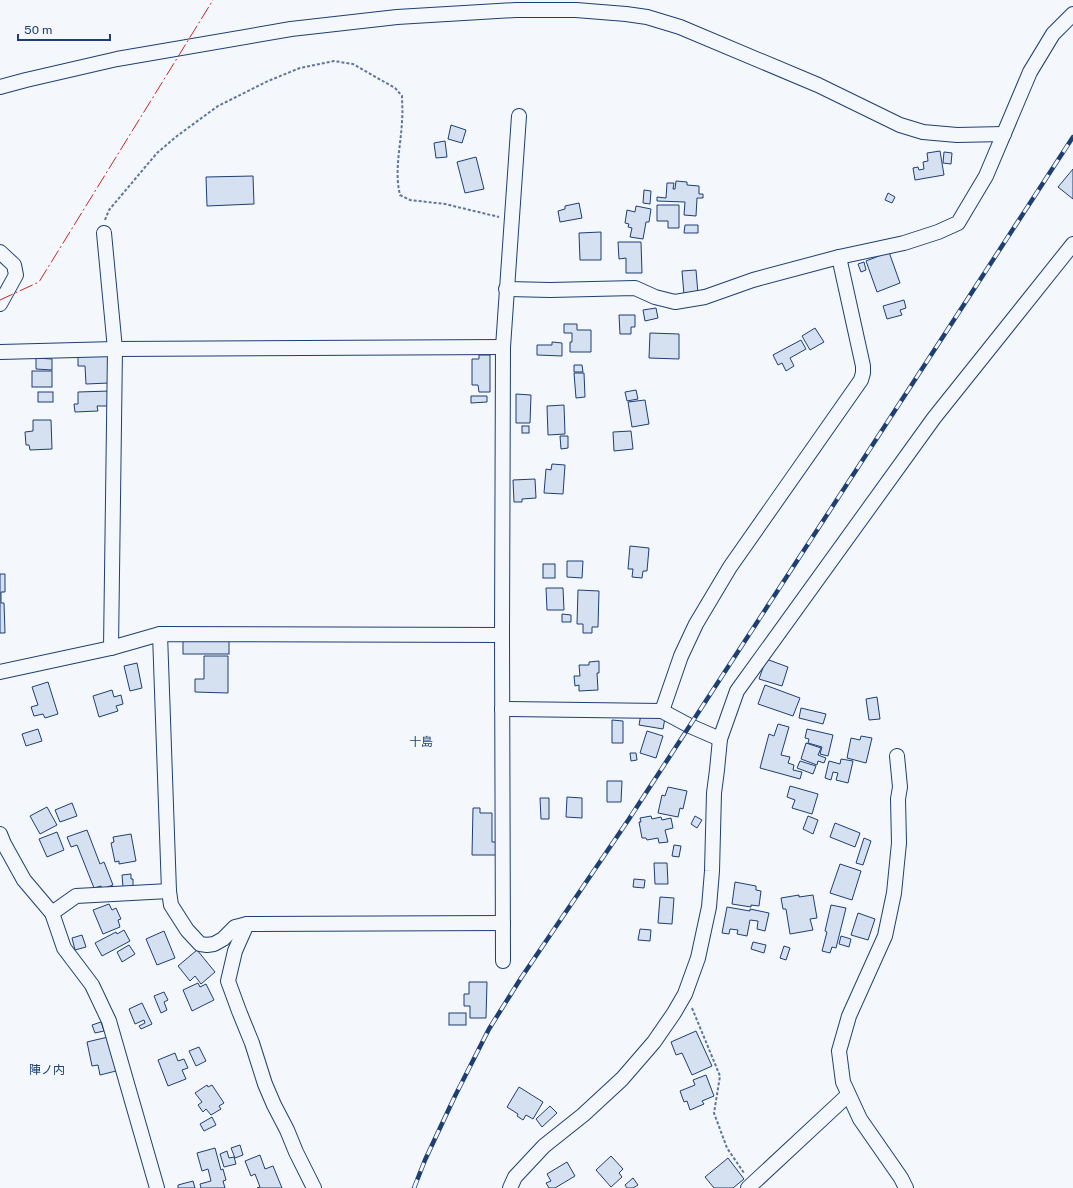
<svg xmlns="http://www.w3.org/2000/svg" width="1073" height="1188" font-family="'Public Sans','Noto Sans JP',sans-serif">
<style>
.building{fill:#d5e0f0;stroke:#1d3f73}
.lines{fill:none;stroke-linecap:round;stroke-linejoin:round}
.minor-casing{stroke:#1d3f73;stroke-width:16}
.path{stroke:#5e769c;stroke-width:2;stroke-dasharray:3 2;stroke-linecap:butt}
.minor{stroke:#f4f7fb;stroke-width:14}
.rail-casing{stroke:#1d3f73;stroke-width:4.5}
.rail{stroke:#f4f7fb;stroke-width:3;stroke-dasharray:9;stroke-linecap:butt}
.power{stroke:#c62828;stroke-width:1;stroke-dasharray:14 3 2 3;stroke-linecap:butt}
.labels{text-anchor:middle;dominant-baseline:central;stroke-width:3;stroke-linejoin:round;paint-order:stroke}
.neighbourhood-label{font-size:12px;fill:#1d3f73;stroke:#f4f7fb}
</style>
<rect width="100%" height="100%" fill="#f4f7fb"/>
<!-- building -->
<g class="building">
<polygon points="451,125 466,130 462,143 448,139"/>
<polygon points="445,141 447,157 436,158 434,143"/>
<polygon points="940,151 944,175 915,180 913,168 918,167 919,170 924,169 923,162 928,161 927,153"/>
<polygon points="944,152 952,153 951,164 943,163"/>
<polygon points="476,157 484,189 465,193 457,162"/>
<polygon points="1073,169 1073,199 1058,187"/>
<polygon points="253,176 254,204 207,206 206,177"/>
<polygon points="676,181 687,182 687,185 699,186 699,194 703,194 703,198 697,198 696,216 684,215 685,202 657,201 657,197 666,198 667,183 674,183 673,189 675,189"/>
<polygon points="644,190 651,191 650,204 643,203"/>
<polygon points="888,193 895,197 892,203 885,200"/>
<polygon points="579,203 582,218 560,222 558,211 565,209 565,206"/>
<polygon points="657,205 679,205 679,228 668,228 668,221 657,221"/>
<polygon points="636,206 651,209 649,222 646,222 643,239 630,237 632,228 628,227 629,224 625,223 627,210 635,212"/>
<polygon points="685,225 698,225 698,233 684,233"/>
<polygon points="601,232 601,260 580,260 579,233"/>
<polygon points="618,242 641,242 642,273 626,273 626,258 619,259"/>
<polygon points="889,252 900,283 877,292 866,261"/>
<polygon points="864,262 866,270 861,272 858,264"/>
<polygon points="696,270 698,294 684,295 682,271"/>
<polygon points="904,300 906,308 900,310 902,315 887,319 883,306"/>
<polygon points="656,308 658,318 645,321 643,310"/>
<polygon points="619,315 635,315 635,327 631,327 631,334 620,334"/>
<polygon points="564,324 577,324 577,330 591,330 591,352 570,352 570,342 572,342 572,333 564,333"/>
<polygon points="815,328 824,342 810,350 802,336"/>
<polygon points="650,333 679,334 679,359 649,358"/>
<polygon points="801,340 806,349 790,358 794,366 786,371 782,363 778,365 773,355"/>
<polygon points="552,342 562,343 562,356 537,355 537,345 552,345"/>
<polygon points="108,354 109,383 86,384 85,366 78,366 78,355"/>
<polygon points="479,355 490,355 490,392 479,392 478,385 472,385 472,359 479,359"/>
<polygon points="36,358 52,359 52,370 36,369"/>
<polygon points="574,365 582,365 583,372 574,372"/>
<rect x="32" y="371" width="20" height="16"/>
<polygon points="574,373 584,373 585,397 576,398"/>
<polygon points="636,390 638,399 627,401 625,392"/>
<polygon points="110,391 110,406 97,406 98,411 75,412 74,404 78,404 78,392"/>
<rect x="38" y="392" width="15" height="10"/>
<polygon points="516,394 531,395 530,423 516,423"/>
<polygon points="471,396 487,396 487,402 471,403"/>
<polygon points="645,400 649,424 632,427 628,402"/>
<polygon points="564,405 565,434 548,435 547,406"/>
<polygon points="33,420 51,420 52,449 30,450 29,445 26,445 25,432 33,431"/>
<rect x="522" y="426" width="7" height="7"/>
<polygon points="631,431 633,449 614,451 613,432"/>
<polygon points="560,436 568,436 568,448 561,449"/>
<polygon points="552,464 565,465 563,494 544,493 546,469 551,470"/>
<polygon points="535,479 536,498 522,499 522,502 514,502 513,480"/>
<polygon points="630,546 649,548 647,571 643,571 642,578 632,577 633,569 628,569"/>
<polygon points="567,561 583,561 582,578 567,577"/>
<rect x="543" y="564" width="12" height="14"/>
<polygon points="0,574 5,574 5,592 1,592 1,603 4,603 5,633 0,633"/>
<polygon points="546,588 563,588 564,610 547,610"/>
<polygon points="578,590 599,591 598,627 592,627 592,633 583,633 583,624 577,624"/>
<polygon points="562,614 571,615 571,622 562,622"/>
<rect x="183" y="638" width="46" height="16"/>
<polygon points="204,656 228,656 228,693 195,692 195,679 204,679"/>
<polygon points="766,659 788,667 782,686 759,679"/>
<polygon points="599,661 599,673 597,673 598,690 579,691 579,685 575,686 574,676 580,676 579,665 589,665 589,662"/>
<polygon points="137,663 142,688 130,691 124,666"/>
<polygon points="48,682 58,714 45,718 43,714 34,716 31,707 38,705 32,687"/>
<polygon points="765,685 800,698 793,716 758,704"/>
<polygon points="112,690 114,697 121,695 123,704 116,706 118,711 99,717 93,696"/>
<polygon points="877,697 880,719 869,720 866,699"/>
<polygon points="801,708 826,714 823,724 799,718"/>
<polygon points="641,714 665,718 663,729 639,725"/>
<polygon points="612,720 623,721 623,743 612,743"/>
<polygon points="778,724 789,727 781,755 790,757 788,763 794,765 793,770 802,772 800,779 760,768 769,734 774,736"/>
<polygon points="38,729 42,741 26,746 22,734"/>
<polygon points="807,729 833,735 828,756 820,754 822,747 808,743 809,739 805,738"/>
<polygon points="647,731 663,736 656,758 640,753"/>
<polygon points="861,736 872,738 866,763 847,758 851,738 860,740"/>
<polygon points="806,743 821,748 818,755 826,758 824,763 818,761 817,765 801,759"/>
<polygon points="630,753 636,753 637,760 631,761"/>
<polygon points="841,759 853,761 848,783 836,780 838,773 833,772 831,780 825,778 829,761 840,764"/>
<polygon points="800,761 816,766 813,774 797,768"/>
<polygon points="607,781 622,781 621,802 607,802"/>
<polygon points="790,786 818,794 812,814 792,808 795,800 787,797"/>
<polygon points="668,787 687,791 683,809 680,808 678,817 658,813 662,795 665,796"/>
<polygon points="567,797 582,798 582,818 566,817"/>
<polygon points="540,798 549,798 549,819 541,819"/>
<polygon points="72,803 77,816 60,822 55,810"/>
<polygon points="47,807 57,825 40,834 30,816"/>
<polygon points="473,808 480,808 480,813 492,813 492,842 499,842 499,855 472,855"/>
<polygon points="651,816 652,819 661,817 662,820 671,818 673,828 665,830 668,842 659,843 658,838 647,840 646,838 642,838 639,822 641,822 640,818"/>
<polygon points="695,816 702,820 697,828 691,824"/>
<polygon points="808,816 818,820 813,834 803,829"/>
<polygon points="835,823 860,833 855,847 830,837"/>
<polygon points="87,830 100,864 104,862 113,885 102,889 101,886 94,888 77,845 71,847 67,837"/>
<polygon points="57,832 64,850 47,857 39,839"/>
<polygon points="131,834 136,861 119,864 119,861 115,862 111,843 114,842 113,837"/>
<polygon points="864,838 871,841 863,865 856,863"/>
<polygon points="674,845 681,846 679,857 672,856"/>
<polygon points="654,863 667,863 668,884 655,884"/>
<polygon points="840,864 861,871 852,900 830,893"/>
<polygon points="131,874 131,879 133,879 133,887 123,887 122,875"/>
<polygon points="634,879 645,880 644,888 633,887"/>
<polygon points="735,882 756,886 756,890 761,891 759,906 751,905 751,907 732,904"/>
<polygon points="799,895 799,897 813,895 817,918 810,919 813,930 790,934 786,909 783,909 781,898"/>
<polygon points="660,897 674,898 672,924 658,923"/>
<polygon points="109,904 112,910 116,908 121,919 118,920 120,927 103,934 93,910"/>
<polygon points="831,905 846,908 836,948 832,947 830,953 822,951 827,932 825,931"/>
<polygon points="727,907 750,911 750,909 769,913 765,931 757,929 758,921 750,920 747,936 737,934 738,930 730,929 729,934 722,933"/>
<polygon points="858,913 875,919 868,940 851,935"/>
<polygon points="640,929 651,930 650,941 638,940"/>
<polygon points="124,930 130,941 102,956 95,943 116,932 117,934"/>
<polygon points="164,931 175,958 157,965 146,939"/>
<polygon points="82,935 86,947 75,950 72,938"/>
<polygon points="841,936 851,939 849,947 839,944"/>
<polygon points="753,942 766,945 764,953 751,949"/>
<polygon points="129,945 135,954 122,962 117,952"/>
<polygon points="784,946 790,948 786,960 780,958"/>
<polygon points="197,950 215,972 201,984 195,976 190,981 178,966"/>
<polygon points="469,982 487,982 486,1018 470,1018 470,1006 464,1006 464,994 469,994"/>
<polygon points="198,983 200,987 206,984 214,1000 192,1011 183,990"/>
<polygon points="164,992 168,1000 164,1002 167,1010 161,1013 154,996"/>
<polygon points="142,1003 152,1024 141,1029 139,1026 145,1023 144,1020 135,1024 129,1009"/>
<rect x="449" y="1013" width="17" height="12"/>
<polygon points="101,1022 104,1031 95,1033 92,1025"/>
<polygon points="696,1031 712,1066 692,1075 682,1053 676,1055 671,1042"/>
<polygon points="108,1037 116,1071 100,1075 98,1065 92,1066 87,1042"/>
<polygon points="199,1047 206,1061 196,1066 189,1051"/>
<polygon points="175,1053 178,1061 184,1059 188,1068 182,1070 186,1079 168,1086 158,1060"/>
<polygon points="706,1075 714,1096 702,1101 704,1104 690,1110 687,1101 684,1102 680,1091 695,1085 693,1080"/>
<polygon points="207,1085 208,1087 212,1085 224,1103 219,1106 221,1109 211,1115 206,1109 203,1112 198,1105 202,1102 195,1093"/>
<polygon points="519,1087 543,1102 533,1119 526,1115 523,1120 517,1116 518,1114 507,1107"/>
<polygon points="550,1106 557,1113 542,1127 536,1119"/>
<polygon points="212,1117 216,1125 204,1131 200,1124"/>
<polygon points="240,1145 243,1155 235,1158 231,1148"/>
<polygon points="215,1148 221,1170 223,1169 226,1180 223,1181 225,1188 201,1188 200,1184 211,1181 208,1169 202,1171 197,1153"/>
<polygon points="227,1151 229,1158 234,1157 236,1164 224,1167 220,1154"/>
<polygon points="260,1155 265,1169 273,1166 282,1188 257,1188 260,1187 255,1174 251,1176 245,1161"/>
<polygon points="611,1156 623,1169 619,1173 622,1177 611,1187 596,1170"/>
<polygon points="728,1158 744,1179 733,1188 714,1188 705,1177"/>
<polygon points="567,1162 575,1176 555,1188 549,1188 546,1183 551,1181 547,1174"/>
<polygon points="633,1178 638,1185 633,1188 627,1188 625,1185"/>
<polygon points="193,1181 195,1188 178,1188 178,1185"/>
</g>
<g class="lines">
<defs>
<g id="minor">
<polyline points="0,87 26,80 117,59 291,29 397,17 516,10 576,10 626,14 647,17 680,27 818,85 900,125 923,132 957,135 1004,134"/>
<polyline points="104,233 115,349 111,648"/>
<polyline points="0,252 14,265 16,275 0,304"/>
<polyline points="506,289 550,290 635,288 655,297 675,302 705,297 753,280 839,257 904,243 938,232 958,223 986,176 1030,72 1053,34 1073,14"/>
<polyline points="0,352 115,349 503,347"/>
<polyline points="160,634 169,891 171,905 187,930 200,944 207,945 214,944 223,939 235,927 247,924 503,923"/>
<polyline points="0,672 111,648 160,634 502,635"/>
<polyline points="502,709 662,711 690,726 720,739"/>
<polyline points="662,711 681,656 696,624 730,567 861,380 863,373 863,366 839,257"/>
<polyline points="897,756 900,787 898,799 899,843 894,893 885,936 849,1016 839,1051 843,1082 860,1119 901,1178 906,1188"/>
<polyline points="0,834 4,844 24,880 52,913 64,948 92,985 109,1021 157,1188"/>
<polyline points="52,913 76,896 169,891"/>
<polyline points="247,924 235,951 228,981 239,1011 252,1043 265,1084 274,1105 287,1130 296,1152 314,1188"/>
<polyline points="503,961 502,635 503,347 519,116"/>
<polyline points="510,1188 515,1177 544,1146 583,1115 622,1079 654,1042 674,1013 685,994 698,958 709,907 712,871 714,793 717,770 720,739 737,691 934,418 1073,244"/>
<polyline points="748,1188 848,1095"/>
</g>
</defs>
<!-- minor casing -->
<use href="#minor" class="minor-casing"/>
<!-- path -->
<g class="path">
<path d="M105,220l4,-10 48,-57 20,-17 41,-30 50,-25 32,-13 34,-7 19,3 42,24 7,8c0,8 1,16 0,25 -1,25 -8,49 -2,74l10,5 35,4 54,13"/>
<polyline points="692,1008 720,1076 714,1113 727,1148 744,1173"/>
</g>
<!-- minor -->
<use href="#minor" class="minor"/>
<defs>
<polyline id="rail" points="414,1188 425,1160 455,1096 489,1029 521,978 629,819 1073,137"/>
</defs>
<!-- rail casing -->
<use href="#rail" class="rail-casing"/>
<!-- rail -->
<use href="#rail" class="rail"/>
<!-- power -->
<polyline class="power" points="0,300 39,282 213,0"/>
</g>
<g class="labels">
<!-- neighbourhood labels -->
<g class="neighbourhood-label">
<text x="421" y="742">十島</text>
<text x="47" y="1070">陣ノ内</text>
</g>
</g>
<!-- scale -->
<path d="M18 34v6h92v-6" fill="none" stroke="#1d3f73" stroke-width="2"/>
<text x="24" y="34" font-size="12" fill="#1d3f73" stroke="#f4f7fb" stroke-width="3" paint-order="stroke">50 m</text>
</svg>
